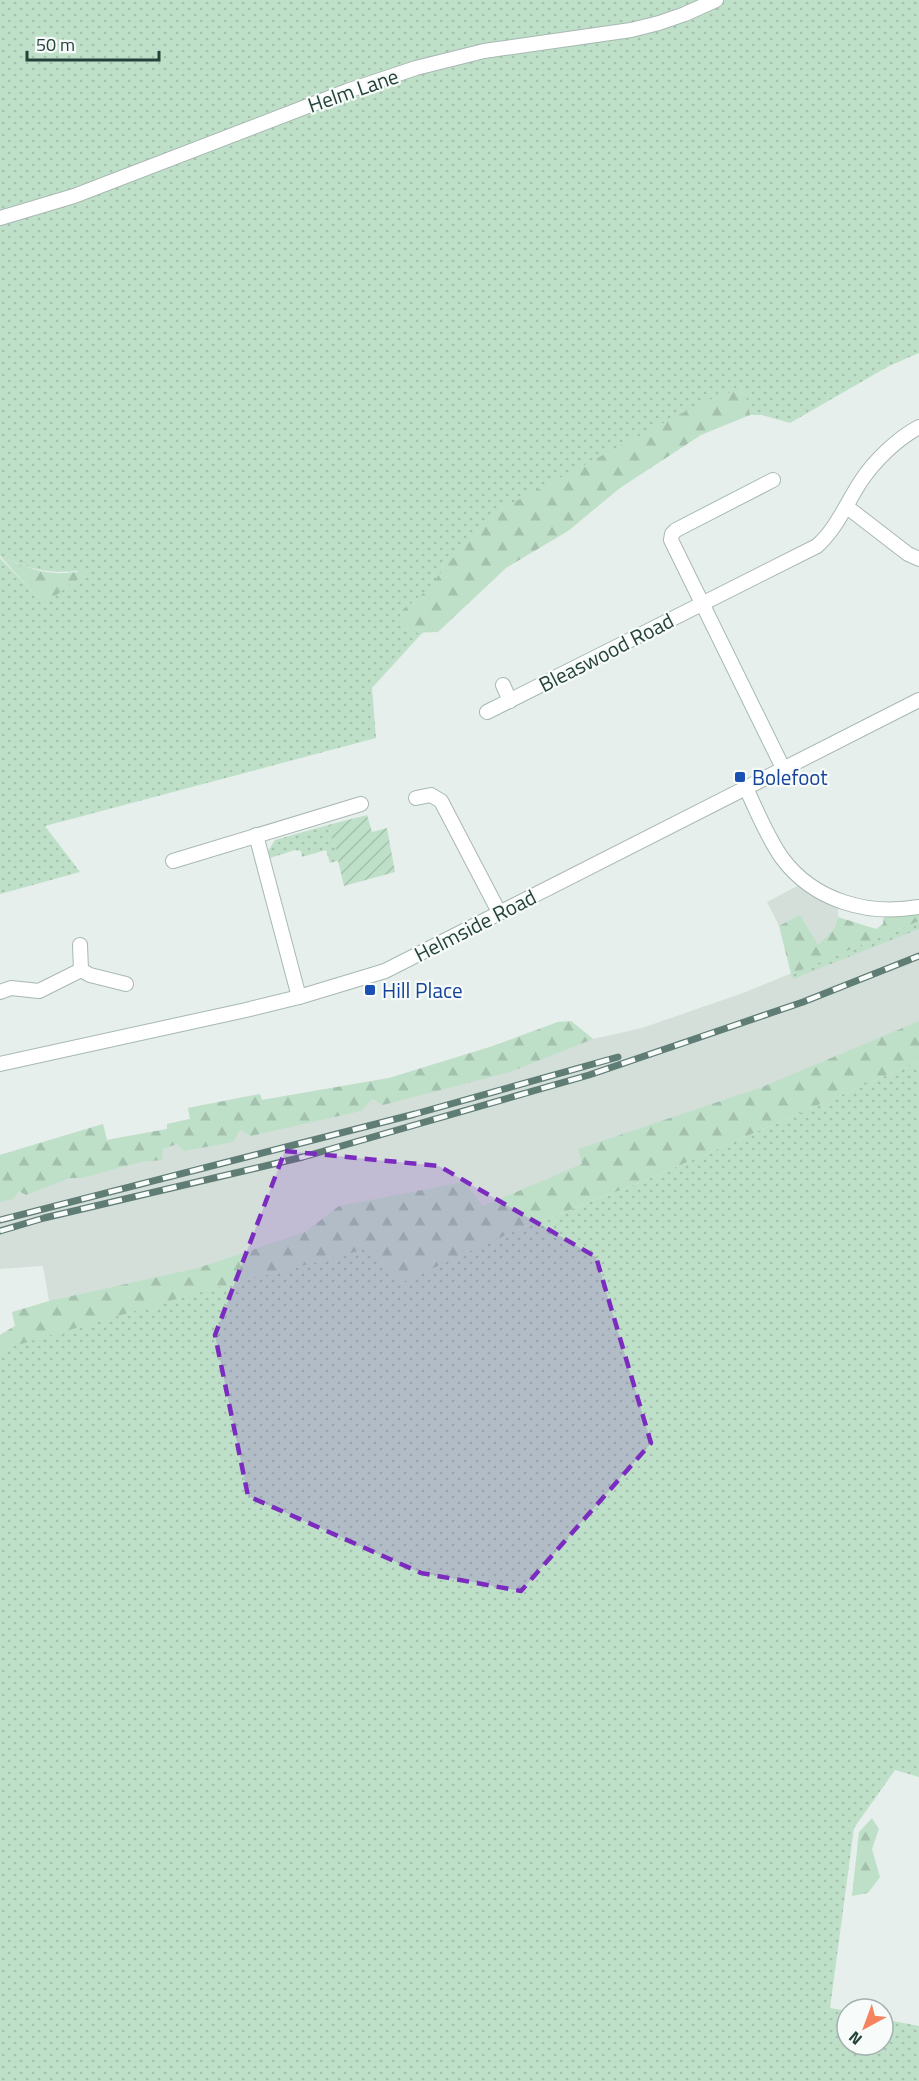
<svg xmlns="http://www.w3.org/2000/svg" width="919" height="2081" font-family="'Titillium Web',sans-serif">
<style>
.built{fill:#d4dfda}
.grass{fill:url(#grass-dots)}
.forest{fill:url(#forest-firs)}
.garden{fill:url(#garden-furrows)}
.lines{fill:none;stroke-linecap:round;stroke-linejoin:round}
.street-casing{stroke:#a8b8b2;stroke-width:16}
.street{stroke:#fff;stroke-width:14}
.rail-casing{stroke:#5f7d75;stroke-width:7}
.rail{stroke:#f7fbf9;stroke-width:4.5;stroke-dasharray:14;stroke-linecap:butt}
.marked{fill:#7b2cbf;fill-opacity:0.2;stroke:#7b2cbf;stroke-width:4.5;stroke-dasharray:12 8;stroke-linejoin:round}
.transit-dot{fill:#1a4fb4;stroke:#f7fbf9;stroke-width:2}
.labels{text-anchor:middle;dominant-baseline:central;stroke-width:4.5;stroke-linejoin:round;paint-order:stroke}
.street-label{font-size:21px;fill:#24423a;stroke:#f7fbf9}
.transit-label{font-size:21px;fill:#164399;stroke:#f7fbf9;text-anchor:start}
</style>
<defs>
<pattern id="grass-dots" width="8" height="8" patternUnits="userSpaceOnUse" patternTransform="scale(1.5)"><rect width="8" height="8" fill="#bfe0c8"/><path d="M2 2h.1M6 6h.1" fill="none" stroke="#a4c1ad" stroke-width="1.8" stroke-linecap="round"/></pattern>
<pattern id="forest-firs" width="22" height="20" patternUnits="userSpaceOnUse" patternTransform="scale(1.5)"><rect width="22" height="20" fill="#bfe0c8"/><path d="M5 1l3.5 6h-7zM16 11l3.5 6h-7z" fill="#a4c1ad"/></pattern>
<pattern id="garden-furrows" width="10" height="10" patternUnits="userSpaceOnUse" patternTransform="scale(1.5)"><rect width="10" height="10" fill="#bfe0c8"/><path d="M-1 1l2-2M0 10L10 0M9 11l2-2" fill="none" stroke="#a4c1ad"/></pattern>
</defs>
<rect width="100%" height="100%" fill="#e6efeb"/>
<!-- built -->
<g class="built">
<polygon points="801,884 838,906 838,917 834,929 818,946 794,955 767,902"/>
<polygon points="919,921 919,1061 639,1183 71,1329 49,1301 43,1266 0,1269 0,1155 103,1124 107,1140 167,1129 167,1124 190,1119 188,1108 260,1094 262,1100 389,1078 490,1047 558,1022 571,1021 593,1039 642,1028 743,993"/>
</g>
<!-- grass -->
<g class="grass">
<path d="M0,0h919v353l-30,13 -99,57 -28,-8h-12l-55,15 -71,39 -200,162 -52,57 4,50 -331,88 35,46 -80,22v-336l44,45 34,-32c-34,3 -47,-2 -78,-15z"/>
<polygon points="328,825 340,860 330,863 326,850 302,857 301,851 295,850 270,858 268,851 275,840"/>
<polygon points="919,921 919,929 793,979 791,974"/>
<polygon points="919,1061 919,1777 895,1770 854,1828 830,2008 847,2011 847,2045 883,2045 883,2019 919,2026 919,2081 0,2081 0,1335 15,1326 71,1329 190,1295 370,1248 510,1233 639,1183"/>
</g>
<!-- forest -->
<g class="forest">
<polygon points="744,387 750,415 701,435 620,488 568,531 506,568 438,632 408,633 399,613 425,592 462,547 505,507 701,403"/>
<path d="M0,556c17,7 35,16 55,17 11,1 21,-2 33,-1l-44,32z"/>
<polygon points="919,912 919,921 791,974 779,926 800,915 818,945 834,929 838,917 876,929 883,924 884,916 903,916"/>
<polygon points="571,1021 593,1039 510,1072 383,1105 372,1099 361,1111 251,1136 240,1130 233,1142 184,1151 177,1144 163,1149 162,1160 141,1162 82,1178 70,1178 26,1195 19,1191 13,1199 0,1202 0,1155 103,1124 107,1140 167,1129 167,1124 190,1119 188,1108 260,1094 262,1100 389,1078 490,1047 558,1022"/>
<polygon points="919,1021 919,1061 639,1183 510,1233 403,1282 370,1248 190,1295 0,1350 0,1335 15,1326 12,1312 49,1301 198,1268 305,1232 339,1206 464,1182 483,1206 582,1164 578,1149 762,1087"/>
<polygon points="872,1818 879,1829 872,1849 880,1877 868,1893 852,1896 859,1832"/>
</g>
<!-- garden -->
<polygon class="garden" points="367,815 372,832 387,828 395,872 344,886 338,861 339,860 328,825"/>
<g class="lines">
<defs>
<g id="street">
<polyline points="0,218 74,196 347,91 416,68 484,51 631,30 659,23 685,14 716,0"/>
<polyline points="773,480 676,530 672,534 671,540 783,768"/>
<polyline points="847,507 908,554 919,559"/>
<polyline points="503,685 510,701"/>
<path d="M487,712l330,-166c20,-18 29,-42 44,-65 14,-21 36,-42 58,-54"/>
<path d="M746,788c11,23 21,49 36,70 32,43 86,58 137,49"/>
<polyline points="416,798 431,795 441,801 499,912"/>
<polyline points="256,835 299,997"/>
<polyline points="173,861 361,804"/>
<polyline points="80,945 81,970"/>
<polyline points="0,992 11,988 39,991 81,970 90,975 126,984"/>
<polyline points="0,1064 246,1010 299,997 385,971 919,700"/>
</g>
</defs>
<!-- street casing -->
<use href="#street" class="street-casing"/>
<!-- street -->
<use href="#street" class="street"/>
<defs>
<g id="rail">
<polyline points="0,1220 415,1114 618,1057"/>
<polyline points="0,1231 44,1218 303,1157 589,1075 803,1002 919,956"/>
</g>
</defs>
<!-- rail casing -->
<use href="#rail" class="rail-casing"/>
<!-- rail -->
<use href="#rail" class="rail"/>
</g>
<!-- marked area -->
<path class="marked" d="M285,1151l154,15 157,91 55,186 -130,148 -100,-18 -173,-77 -33,-161z"/>
<!-- markers -->
<g class="transit-dot">
<rect x="734" y="771" width="12" height="12" rx="3"/>
<rect x="364" y="984" width="12" height="12" rx="3"/>
</g>
<g class="labels">
<!-- street labels -->
<g class="street-label">
<text transform="translate(353 90) rotate(-19)">Helm Lane</text>
<text transform="translate(606 652) rotate(-27)">Bleaswood Road</text>
<text transform="translate(475 925) rotate(-27)">Helmside Road</text>
</g>
<!-- transit labels -->
<g class="transit-label">
<text x="752" y="777">Bolefoot</text>
<text x="382" y="990">Hill Place</text>
</g>
</g>
<!-- north arrow -->
<g transform="translate(865 2027) rotate(221)"><circle r="28" fill="#f7fbf9" stroke="#a3b1ad" stroke-width="1.5"/>
<path d="M0-4.5L10 22L0 15L-10 22Z" fill="#f4845f"/>
<text y="-9" font-size="16" font-weight="bold" text-anchor="middle" fill="#24423a">N</text>
</g>
<!-- scale -->
<path d="M27 51v9h132v-9" fill="none" stroke="#24423a" stroke-width="3"/>
<text x="36" y="51" font-size="18" fill="#24423a" stroke="#f7fbf9" stroke-width="4.5" paint-order="stroke">50 m</text>
</svg>
